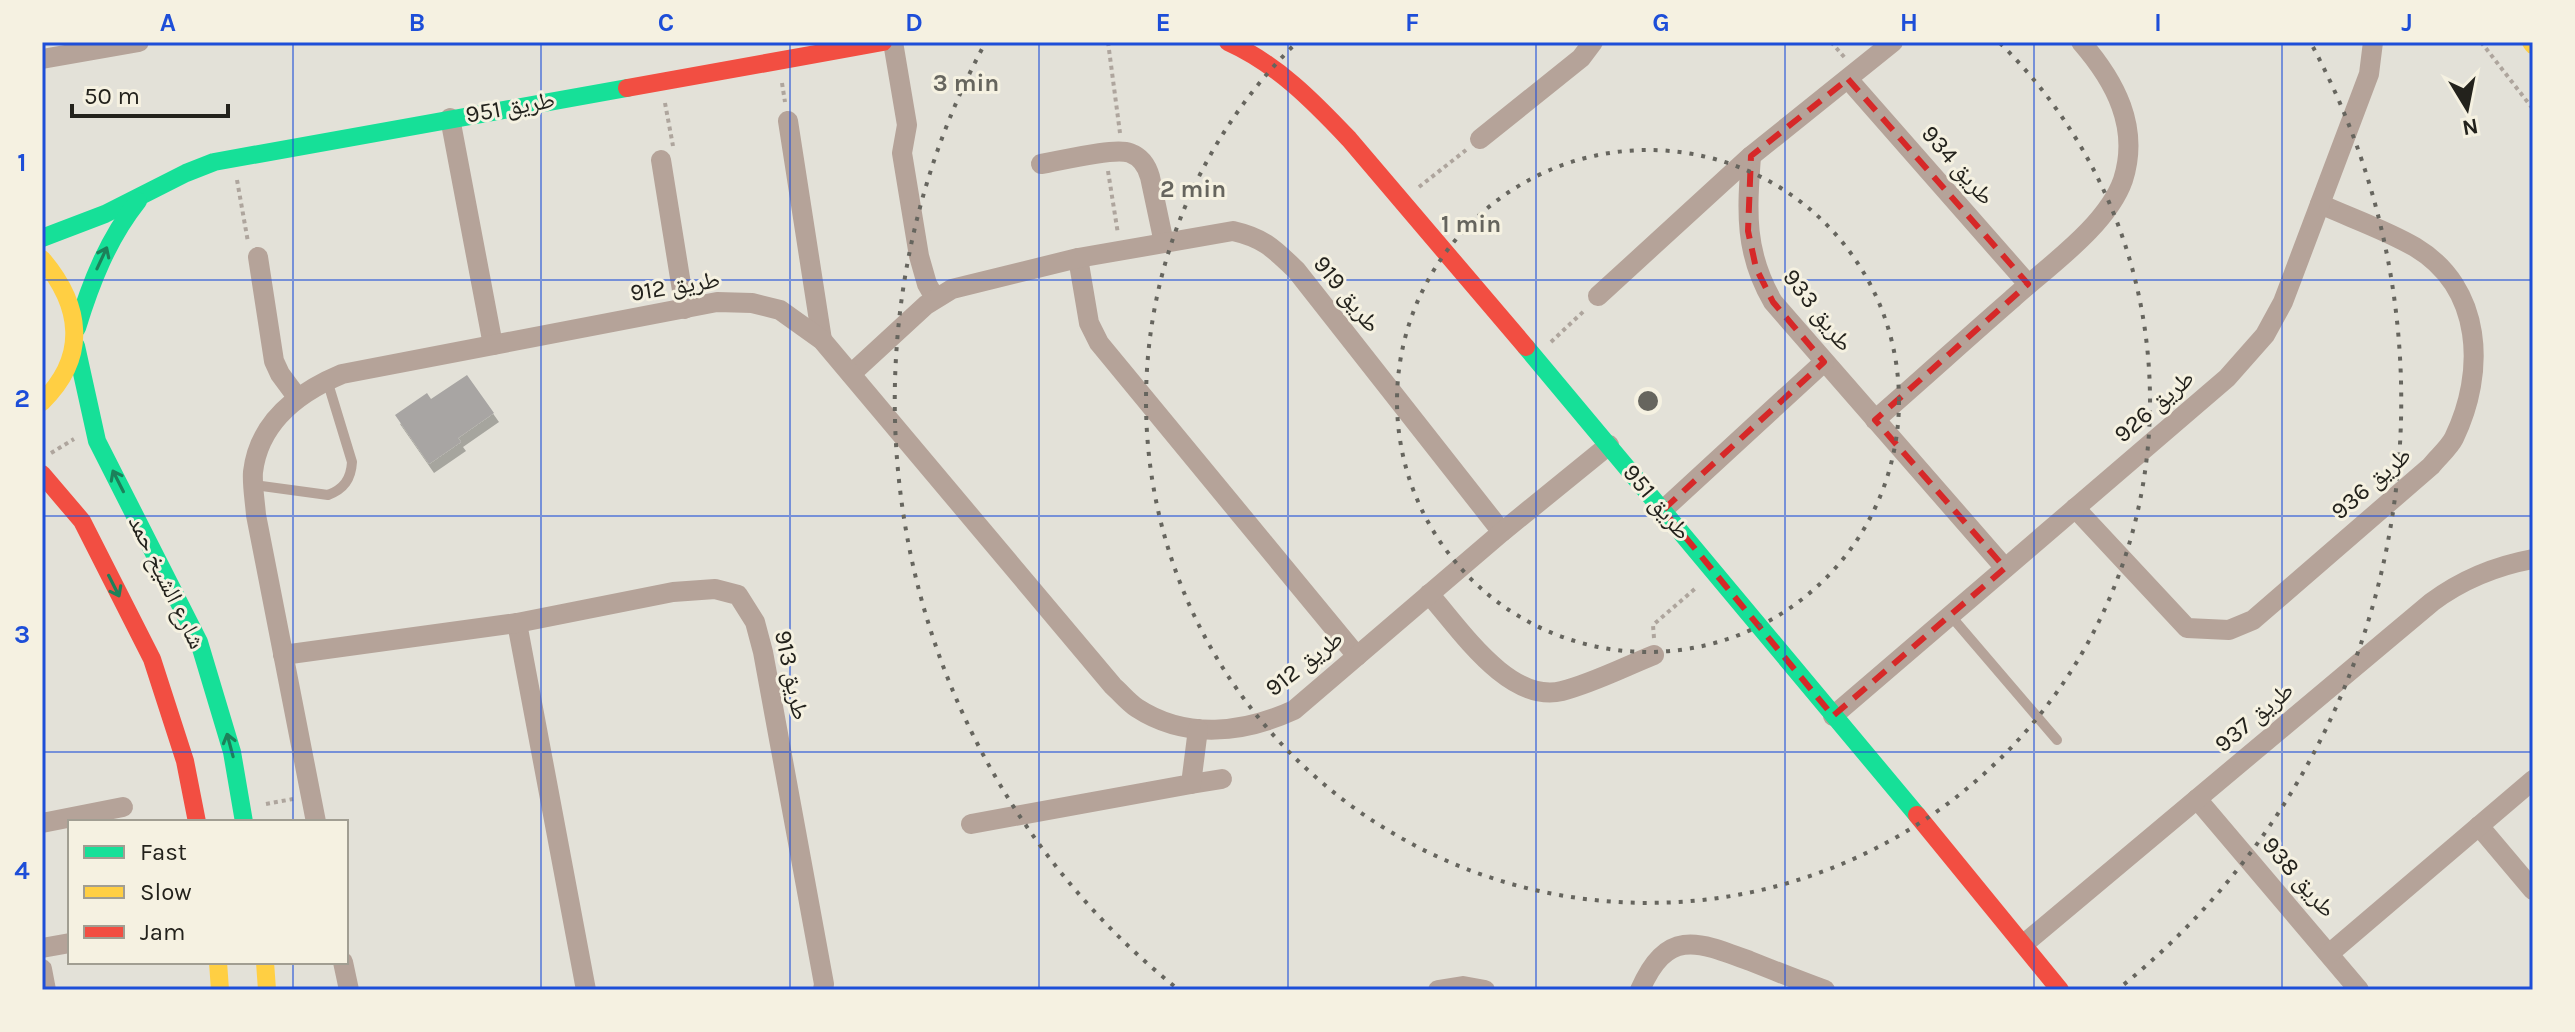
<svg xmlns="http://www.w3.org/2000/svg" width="2575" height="1032" font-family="Karla,'Noto Naskh Arabic',sans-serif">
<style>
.building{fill:#a8a5a3;filter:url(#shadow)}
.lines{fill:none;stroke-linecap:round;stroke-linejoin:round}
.path{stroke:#aea59d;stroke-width:4;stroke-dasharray:4 4;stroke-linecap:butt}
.lane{stroke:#b5a399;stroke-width:10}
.street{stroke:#b5a399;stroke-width:20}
.fast{stroke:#16e098;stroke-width:18}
.slow{stroke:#ffcf43;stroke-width:18}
.jam{stroke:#f24e42;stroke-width:18}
.oneway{stroke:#1c815a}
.marked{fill:none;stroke:#d62828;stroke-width:6;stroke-dasharray:16 10;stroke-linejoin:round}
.grid{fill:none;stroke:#1d4ed8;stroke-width:2;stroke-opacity:0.55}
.ring{fill:none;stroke:#66655e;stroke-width:4;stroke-dasharray:4 8}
.labels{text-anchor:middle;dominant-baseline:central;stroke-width:6;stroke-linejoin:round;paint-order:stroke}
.street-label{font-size:24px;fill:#23221c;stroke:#f5f1e1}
.centre{fill:#66655e;stroke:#f5f1e1;stroke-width:4}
.ring-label{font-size:24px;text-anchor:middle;font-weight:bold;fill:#66655e;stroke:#f5f1e1;stroke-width:6;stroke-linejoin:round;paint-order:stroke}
.neatline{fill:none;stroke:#1d4ed8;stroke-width:3}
.grid-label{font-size:26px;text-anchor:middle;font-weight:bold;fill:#1d4ed8}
</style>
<defs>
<filter id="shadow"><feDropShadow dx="5" dy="9" stdDeviation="0" flood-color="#0004"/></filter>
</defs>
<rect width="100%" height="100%" fill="#e3e1d8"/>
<!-- building -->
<polygon class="building" points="467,375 494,413 458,438 461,442 429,464 395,415 427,393 431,399"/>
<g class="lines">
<!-- path -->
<g class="path">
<polyline points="1108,42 1120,133"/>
<polyline points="1831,42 1845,58"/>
<polyline points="2481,42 2533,109"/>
<polyline points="782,83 785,102"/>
<polyline points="665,103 673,146"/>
<polyline points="1108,171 1118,234"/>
<polyline points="237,180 248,242"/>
<polyline points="1419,187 1466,150"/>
<polyline points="1551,342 1585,310"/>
<polyline points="51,453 74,439"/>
<polyline points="1654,638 1653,625 1697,587"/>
<polyline points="266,804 293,799"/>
</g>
<!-- lane -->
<g class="lane">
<path d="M254,485l74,10c16,-6 23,-16 24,-33l-25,-82"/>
<polyline points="1950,615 2057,740"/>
</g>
<!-- street -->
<g class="street">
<polyline points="893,42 907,125 902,153 919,256 927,284 935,298"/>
<polyline points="42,59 139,42"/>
<polyline points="1848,79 2028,284"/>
<polyline points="450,118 493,345"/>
<polyline points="788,121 822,340"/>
<polyline points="1480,139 1581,58 1593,42"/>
<path d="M1751,156c-4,56 -7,96 22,146l232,266"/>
<polyline points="661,160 685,309"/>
<path d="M1041,164c19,-3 73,-17 89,-11 11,4 17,13 20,24l14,66"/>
<polyline points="258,257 274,361 280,374 297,397"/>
<polyline points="1078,258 1089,323 1099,343 1357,656"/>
<polyline points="1598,296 1751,156 1893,42"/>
<path d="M851,374l75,-69 26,-16 126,-31 155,-27c31,7 41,18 63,39l206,262"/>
<path d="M1875,420c46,-40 91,-81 137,-121 35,-32 95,-73 111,-119 17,-53 -8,-99 -42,-138"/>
<path d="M2075,508l112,120 42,2 24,-10 178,-154c7,-9 18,-18 23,-28 32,-66 29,-150 -39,-191 -29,-17 -64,-29 -95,-43"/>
<polyline points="1663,510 1824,362"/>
<path d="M1429,594c31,35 80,110 133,97 31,-8 62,-24 92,-36"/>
<polyline points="517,623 586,990"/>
<polyline points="283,655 517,623 673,592 715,589 738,595 755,622 763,652 824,984 823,990"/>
<polyline points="1833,716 2227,378 2265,335 2283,302 2369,74 2373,42"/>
<polyline points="1191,784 1222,779"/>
<polyline points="2197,799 2359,990"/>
<path d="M316,822l-60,-307c-1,-14 -4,-30 -3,-43 6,-51 46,-80 89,-98l375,-72 35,1 28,7 42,30 291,346c8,7 15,16 24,22 49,32 107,25 157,2l208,-178 107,-87"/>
<polyline points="42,823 123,807"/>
<polyline points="971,824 1191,784 1198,729"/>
<polyline points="2479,826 2533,890"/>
<path d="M2024,944l408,-342c31,-23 63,-36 101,-43"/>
<polyline points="42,948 70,943"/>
<polyline points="2330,953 2533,780"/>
<polyline points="343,962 349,990"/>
<polyline points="42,969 46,990"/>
<polyline points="1438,990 1463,986 1485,990"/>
<path d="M1640,990c27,-62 57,-49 110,-29 25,10 50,20 75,29"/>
</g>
<!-- fast -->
<g class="fast">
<polyline points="42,238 105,214 186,173 214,162 627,88"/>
<path d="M77,328c14,-46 31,-89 61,-127"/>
<polyline points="76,346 97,441 199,642 232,752 244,822"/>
<polyline points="1526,347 1917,815"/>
</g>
<!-- slow -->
<g class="slow">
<polyline points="2531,42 2533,45"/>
<path d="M42,259c40,47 46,98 0,143"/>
<polyline points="218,962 220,990"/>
<polyline points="265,962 267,990"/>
</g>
<!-- jam -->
<g class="jam">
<path d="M1228,42c49,22 85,59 121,97l177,208"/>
<polyline points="627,88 883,42"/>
<polyline points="42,474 82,521 152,659 185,761 197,822"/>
<polyline points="1917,815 2060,990"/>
</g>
</g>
<!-- one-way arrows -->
<defs><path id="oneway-shaft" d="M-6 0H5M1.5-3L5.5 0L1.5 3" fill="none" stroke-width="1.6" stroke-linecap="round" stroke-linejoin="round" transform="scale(2)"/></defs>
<g class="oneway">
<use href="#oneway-shaft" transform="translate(102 258) rotate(-65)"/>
<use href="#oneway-shaft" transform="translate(118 481) rotate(-117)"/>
<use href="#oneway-shaft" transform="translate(114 586) rotate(63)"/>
<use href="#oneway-shaft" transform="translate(230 745) rotate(-105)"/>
</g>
<!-- marked area -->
<path class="marked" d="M1848,79l180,205 -153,136 130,148 -172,148 -170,-206 161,-148 -51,-60 -17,-34 -8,-37 3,-75z"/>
<!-- grid -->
<path class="grid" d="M293,42v780M541,42v948M790,42v948M1039,42v948M1288,42v948M1536,42v948M1785,42v948M2034,42v948M2282,42v948M42,280h2491M42,516h2491M42,752h2491M293,962v28"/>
<!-- distance rings -->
<g class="ring">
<circle cx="1648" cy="401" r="251"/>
<path d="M2000 43A502 502 0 1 1 1296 43"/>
<path d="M1174 986A753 753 0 0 1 983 47M2313 47A753 753 0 0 1 2122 986"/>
</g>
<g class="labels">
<!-- street labels -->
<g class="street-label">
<text transform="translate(510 107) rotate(-10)">طريق 951</text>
<text transform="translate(1958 165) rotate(49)">طريق 934</text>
<text transform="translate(675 286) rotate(-9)">طريق 912</text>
<text transform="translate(1347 294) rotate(51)">طريق 919</text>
<text transform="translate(1818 310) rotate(52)">طريق 933</text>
<text transform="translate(2154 406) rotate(-41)">طريق 926</text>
<text transform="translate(2371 483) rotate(-41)">طريق 936</text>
<text transform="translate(1657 502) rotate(50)">طريق 951</text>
<text transform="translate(167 582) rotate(64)">شارع الشيخ حمد</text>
<text transform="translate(1304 663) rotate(-38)">طريق 912</text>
<text transform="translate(792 675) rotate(78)">طريق 913</text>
<text transform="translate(2254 717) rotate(-40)">طريق 937</text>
<text transform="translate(2299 877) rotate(49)">طريق 938</text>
</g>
</g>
<circle cx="1648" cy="401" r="12" class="centre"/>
<g class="ring-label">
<text x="966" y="91">3 min</text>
<text x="1193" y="197">2 min</text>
<text x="1471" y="232">1 min</text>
</g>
<!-- border -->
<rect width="2575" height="1032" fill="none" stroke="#f5f1e1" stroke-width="88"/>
<!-- legend -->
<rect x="68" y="820" width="280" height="144" fill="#f5f1e1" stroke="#a19e92" stroke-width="2"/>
<rect x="84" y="846" width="40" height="12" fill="#16e098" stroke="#a19e92" stroke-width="2"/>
<text x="140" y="860" font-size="24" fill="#23221c">Fast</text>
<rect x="84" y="886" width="40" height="12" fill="#ffcf43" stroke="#a19e92" stroke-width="2"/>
<text x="140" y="900" font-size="24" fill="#23221c">Slow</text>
<rect x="84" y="926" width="40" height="12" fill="#f24e42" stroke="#a19e92" stroke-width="2"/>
<text x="140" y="940" font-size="24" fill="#23221c">Jam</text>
<!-- north arrow -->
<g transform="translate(2467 108) rotate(170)" stroke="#f5f1e1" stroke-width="6" paint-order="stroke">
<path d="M0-6L14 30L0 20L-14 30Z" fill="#23221c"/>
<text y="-12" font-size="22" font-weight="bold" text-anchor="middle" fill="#23221c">N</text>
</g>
<!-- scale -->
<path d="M72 104v12h156v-12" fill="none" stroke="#23221c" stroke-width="4"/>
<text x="84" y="104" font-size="24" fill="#23221c" stroke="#f5f1e1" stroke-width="6" paint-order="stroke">50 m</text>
<rect x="44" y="44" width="2487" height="944" class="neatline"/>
<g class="grid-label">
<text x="168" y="31">A</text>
<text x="417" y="31">B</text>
<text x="666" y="31">C</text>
<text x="914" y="31">D</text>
<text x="1163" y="31">E</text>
<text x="1412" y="31">F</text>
<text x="1661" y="31">G</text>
<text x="1909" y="31">H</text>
<text x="2158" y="31">I</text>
<text x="2407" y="31">J</text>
<text x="22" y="171">1</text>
<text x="22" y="407">2</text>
<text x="22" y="643">3</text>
<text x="22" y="879">4</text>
</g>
</svg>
